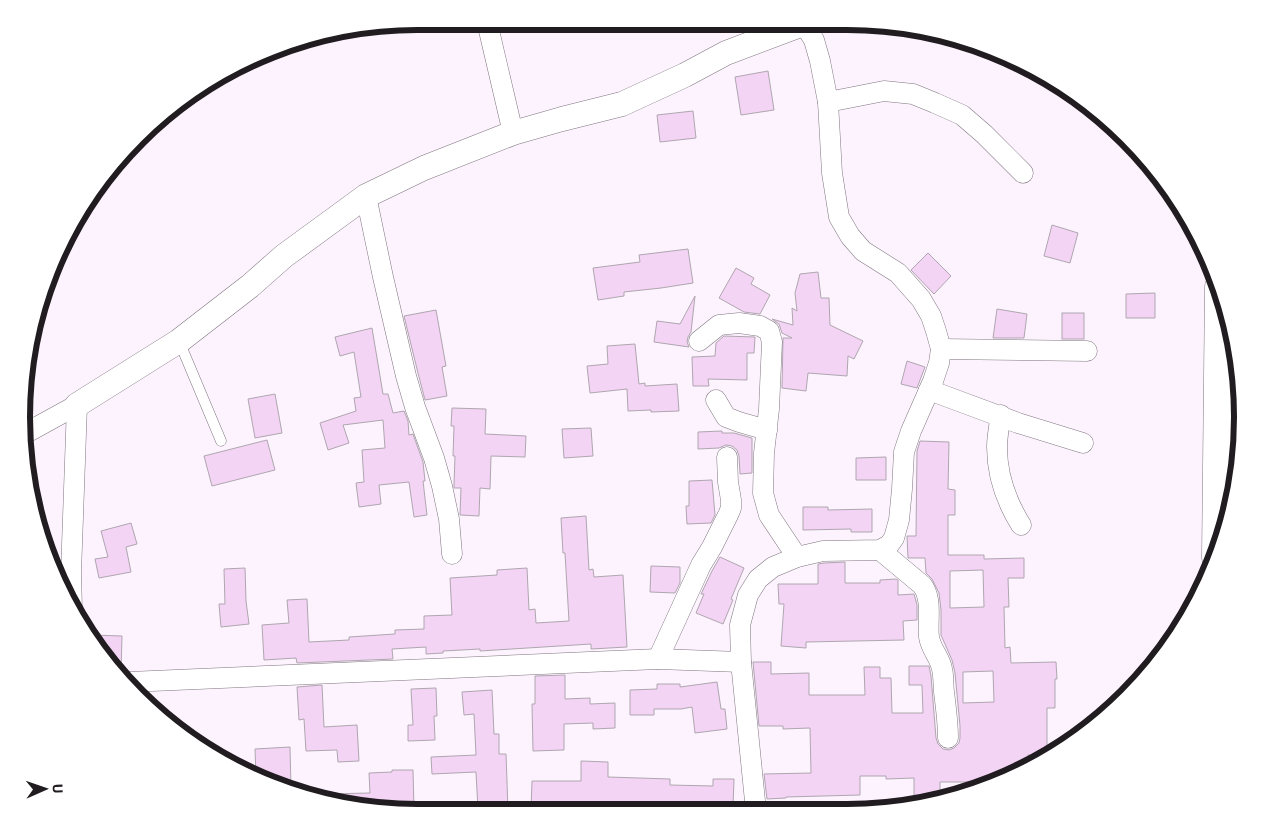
<svg xmlns="http://www.w3.org/2000/svg" width="1264" height="834" font-family="'Exo 2',sans-serif">
<style>
.building{fill:#f3d4f4;stroke:#afa6af;fill-rule:evenodd}
.lines{fill:none;stroke-linecap:round;stroke-linejoin:round}
.service-casing{stroke:#7f767f;stroke-width:11}
.minor-casing{stroke:#7f767f;stroke-width:21}
.tertiary-casing{stroke:#7f767f;stroke-width:25}
.motorway-casing{stroke:#7f767f;stroke-width:29}
.service{stroke:#fff;stroke-width:10}
.minor{stroke:#fff;stroke-width:20}
.tertiary{stroke:#fff;stroke-width:24}
.motorway{stroke:#fff;stroke-width:28}
.rim{fill:none;stroke:#201c20;stroke-width:6}
</style>
<rect width="100%" height="100%" fill="#fdf3fe"/>
<!-- building -->
<g class="building">
<polygon points="768,71 774,110 741,115 735,77"/>
<polygon points="693,111 696,138 660,142 657,115"/>
<polygon points="1052,225 1078,233 1070,263 1044,256"/>
<polygon points="688,249 693,283 661,288 624,292 624,296 598,300 593,268 640,262 639,255"/>
<polygon points="928,253 951,276 934,294 911,270"/>
<polygon points="736,268 754,278 751,284 770,295 760,314 744,312 719,298"/>
<polygon points="818,272 821,298 829,298 830,325 863,341 854,359 848,356 847,376 808,373 806,391 782,388 783,338 792,338 782,333 779,324 772,319 793,325 792,308 797,311 795,293 800,274"/>
<polygon points="1155,293 1155,318 1126,318 1126,294"/>
<polygon points="695,296 691,332 688,337 687,342 689,347 654,342 657,321 680,324"/>
<polygon points="997,309 1027,314 1024,338 993,338"/>
<polygon points="436,310 446,366 442,367 447,396 425,400 418,373 404,316"/>
<rect x="1062" y="313" width="22" height="26"/>
<polygon points="372,328 383,394 388,394 393,413 404,411 408,421 409,435 413,434 423,462 425,481 423,481 427,515 414,517 409,482 379,485 381,504 359,507 356,483 364,482 362,450 385,448 383,420 343,425 349,443 328,450 320,423 356,411 354,398 361,397 354,352 340,356 335,337"/>
<polygon points="724,336 755,337 754,353 747,353 747,380 708,379 709,386 693,386 692,357 715,356 716,343"/>
<polygon points="635,344 639,384 645,383 645,386 677,384 679,411 651,412 651,410 628,411 627,389 590,393 587,366 608,364 607,346"/>
<polygon points="907,361 925,367 917,388 901,384"/>
<polygon points="275,394 282,433 255,438 248,399"/>
<polygon points="452,408 486,409 485,434 526,436 525,457 491,456 490,489 480,488 479,516 460,515 461,488 454,488 454,485 455,456 453,456 454,426 451,426"/>
<polygon points="591,428 593,456 564,458 562,429"/>
<polygon points="722,431 722,433 734,433 752,438 752,473 740,474 739,456 737,450 732,446 726,445 719,448 698,449 698,432"/>
<polygon points="267,440 275,470 212,486 204,456"/>
<path d="M920,441l29,1 -1,47 7,1v25h-7v40h36v4l40,-1v20h-16l1,29h-5l1,41 5,-1 1,16 45,-1 1,17h-2v29h-8v47h-19v13l-6,4 -52,19v-9h-30v19l-26,4v-27l-28,1v-3h-26v19l-74,2v1l-19,1 -3,-25 47,-1 -1,-45 -27,1v-3h-24l-6,-64h18v12l38,-1v22h56l-1,-28h16v11h11l1,35h31l-1,-28h-13v-19h20l2,10 5,62 2,6 5,5 6,1 5,-2 5,-5 1,-5v-12l-5,-53 -3,-13 -11,-25v-25l-2,-17 -7,-14 -6,-6 -1,-15h-17l-1,-22h9l1,-85zM983,570l1,37 -34,1v-37zM993,671l1,31 -31,1v-31z"/>
<polygon points="886,457 886,480 856,480 856,458"/>
<polygon points="712,480 715,515 711,523 687,524 686,506 689,506 689,481"/>
<polygon points="803,507 828,507 828,510 872,509 872,532 851,532 851,529 803,530"/>
<polygon points="586,516 589,570 593,569 594,577 623,575 627,647 591,649 591,644 480,651 480,649 443,651 443,653 426,654 426,647 392,649 393,659 297,663 296,658 264,660 262,625 289,623 287,600 307,599 309,642 349,640 349,637 395,634 395,630 424,629 424,616 452,615 450,578 497,575 497,570 527,568 529,610 535,609 536,623 569,621 565,553 563,553 561,518"/>
<polygon points="131,523 137,544 126,547 131,572 99,578 95,559 108,557 101,531"/>
<polygon points="720,557 744,568 731,599 733,600 723,624 696,613 704,594 701,594 712,571"/>
<polygon points="845,562 845,583 880,583 880,580 896,579 898,580 898,595 914,594 917,605 917,620 903,621 904,640 806,642 806,648 781,646 784,604 779,604 778,584 818,584 818,564 824,563"/>
<polygon points="651,566 680,567 680,583 675,593 650,592"/>
<polygon points="245,568 246,601 249,624 221,627 219,604 225,604 224,569"/>
<polygon points="91,635 122,636 121,672 105,653"/>
<polygon points="565,675 565,699 590,698 590,704 615,703 615,728 593,729 593,723 564,724 564,750 533,751 532,704 535,704 535,676"/>
<polygon points="717,682 721,709 725,709 727,729 695,733 692,707 681,709 654,709 654,715 630,715 630,690 657,689 657,684 680,684 680,687"/>
<polygon points="322,685 324,727 357,725 359,761 338,762 337,750 306,751 304,719 299,720 297,687"/>
<polygon points="436,688 437,716 434,716 435,740 408,741 408,725 413,725 411,689"/>
<polygon points="492,690 494,734 499,734 499,754 506,754 508,810 478,810 476,772 432,774 431,757 476,755 474,714 464,715 462,692"/>
<polygon points="290,747 291,787 256,776 255,749"/>
<polygon points="581,761 608,762 608,777 670,779 670,785 713,786 713,779 734,779 733,807 707,807 707,810 689,810 689,805 643,804 643,809 610,808 610,811 531,810 532,781 581,781"/>
<polygon points="392,770 413,770 414,810 365,809 323,797 324,794 370,793 369,773 392,772"/>
</g>
<g class="lines">
<defs>
<polyline id="service" points="179,341 221,441"/>
<g id="minor">
<polyline points="487,22 513,133"/>
<polyline points="828,102 884,91 913,94 935,103 962,115 984,134 1023,173"/>
<polyline points="366,196 383,277 406,376 415,407 434,458 442,486 449,519 452,554"/>
<polyline points="699,341 719,325 739,323 760,326 769,331 772,342 769,409 764,453 763,493 769,515 797,557"/>
<polyline points="941,349 1087,351"/>
<polyline points="929,390 1018,423 1083,443"/>
<polyline points="716,400 726,417 739,422 767,430"/>
<path d="M1001,415c-2,11 -4,22 -4,32 0,28 9,54 24,78"/>
<polyline points="26,433 77,405"/>
<path d="M880,550l42,35c11,14 5,36 7,52 2,13 11,20 13,32 2,8 1,16 2,23 2,16 4,31 4,46"/>
<polyline points="72,610 71,573 77,405"/>
<polyline points="658,659 701,565 712,547 728,515 731,508 731,500 728,482 727,457"/>
<polyline points="129,682 658,659 741,662"/>
<polyline points="756,811 741,662 740,625 748,595 758,579 773,567 797,557 823,551 880,550 889,545 894,538 899,520 902,489 904,452 911,431 933,381 939,363 941,349 936,331 931,316 921,299 898,273 863,251 850,236 839,217 832,173 828,102 820,61 814,40 804,24"/>
</g>
<polyline id="tertiary" points="77,405 179,341 250,286 284,256 366,196 424,168 513,133 562,119 622,104 685,75 726,53 803,24"/>
<polyline id="motorway" points="1216,557 1219,287"/>
</defs>
<!-- service casing -->
<use href="#service" class="service-casing"/>
<!-- minor casing -->
<use href="#minor" class="minor-casing"/>
<!-- tertiary casing -->
<use href="#tertiary" class="tertiary-casing"/>
<!-- motorway casing -->
<use href="#motorway" class="motorway-casing"/>
<!-- service -->
<use href="#service" class="service"/>
<!-- minor -->
<use href="#minor" class="minor"/>
<!-- tertiary -->
<use href="#tertiary" class="tertiary"/>
<!-- motorway -->
<use href="#motorway" class="motorway"/>
</g>
<!-- crop -->
<path d="M0 0H1264V834H0ZM417 30H847A387 387 0 0 1 1234 417V417A387 387 0 0 1 847 804H417A387 387 0 0 1 30 417V417A387 387 0 0 1 417 30Z" fill="#fff" fill-rule="evenodd"/>
<path class="rim" d="M417 30H847A387 387 0 0 1 1234 417V417A387 387 0 0 1 847 804H417A387 387 0 0 1 30 417V417A387 387 0 0 1 417 30Z"/>
<!-- north arrow -->
<g transform="translate(45 789) rotate(88)" stroke="#ffffff" stroke-width="4" paint-order="stroke">
<path d="M0-4L9 19L0 12L-9 19Z" fill="#201c20"/>
<text y="-8" font-size="14" font-weight="bold" text-anchor="middle" fill="#201c20">U</text>
</g>
</svg>
